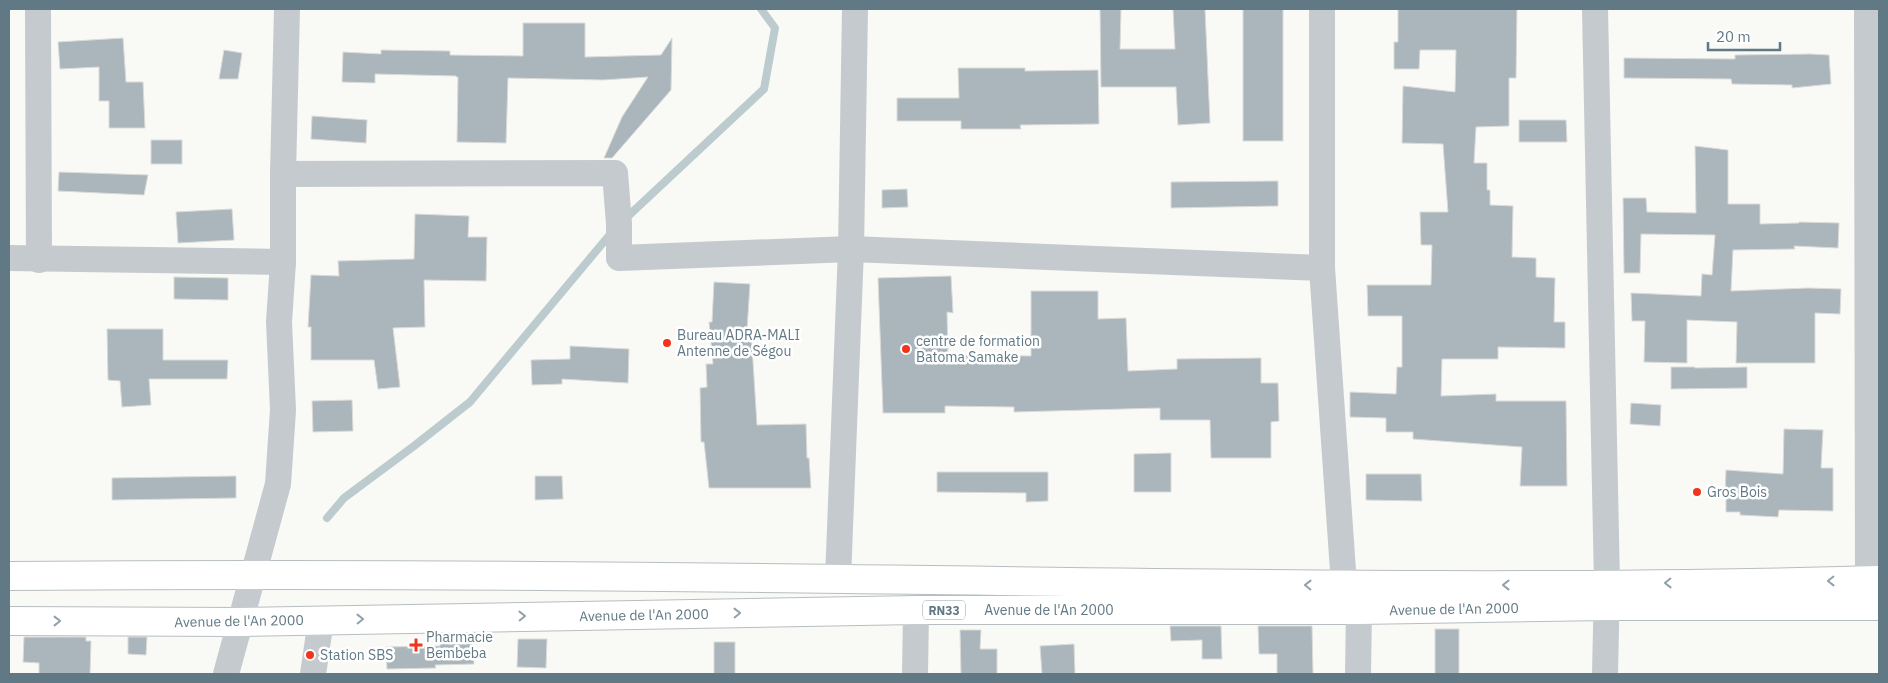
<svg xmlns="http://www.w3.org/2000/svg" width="1888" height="683" font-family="'IBM Plex Sans',sans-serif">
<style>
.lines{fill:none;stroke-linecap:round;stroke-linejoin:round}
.stream{stroke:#bccbce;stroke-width:8}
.building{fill:#aab6bb;stroke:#dbdbd9}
.primary-casing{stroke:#b7bec1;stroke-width:30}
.street{stroke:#c4cacd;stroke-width:26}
.primary{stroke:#fff;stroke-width:28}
.oneway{stroke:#90a1a9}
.poi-dot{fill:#f3341d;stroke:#fff;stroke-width:2}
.labels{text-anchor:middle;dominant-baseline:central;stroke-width:5;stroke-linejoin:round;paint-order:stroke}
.shield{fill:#fff;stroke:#90a1a9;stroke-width:1}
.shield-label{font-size:12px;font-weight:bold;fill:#617984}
.poi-label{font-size:14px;fill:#617984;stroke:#fff;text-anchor:start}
.street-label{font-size:14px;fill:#617984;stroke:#fff}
</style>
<rect width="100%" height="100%" fill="#f9f9f6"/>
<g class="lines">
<!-- stream -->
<g class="stream">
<polyline points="625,219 764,89 775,28 761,9"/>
<polyline points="327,518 344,498 414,446 470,402 612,232"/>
</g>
</g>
<!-- building -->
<g class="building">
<polygon points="1100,9 1121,9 1120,49 1175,49 1173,9 1205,9 1210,123 1178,125 1176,87 1101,87"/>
<rect x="1243" y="9" width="40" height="132"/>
<polygon points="1398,9 1517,9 1516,78 1509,78 1509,126 1476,127 1474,163 1487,163 1487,190 1490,190 1490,205 1513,206 1512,257 1536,258 1536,277 1555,278 1554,322 1565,322 1565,348 1498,347 1498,359 1442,359 1441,396 1496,394 1496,401 1566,401 1567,486 1520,486 1522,447 1413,439 1413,432 1386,432 1386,418 1350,417 1350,392 1396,394 1397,367 1402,367 1402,316 1368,316 1367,285 1431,285 1432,245 1421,245 1420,212 1448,212 1443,144 1402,143 1403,86 1455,92 1456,50 1420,50 1419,69 1394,69 1394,42 1398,42"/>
<polygon points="523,23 585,23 585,57 661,55 672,38 671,90 612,158 604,158 622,117 648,77 603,80 508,78 506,143 457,142 458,77 456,77 456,76 375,74 375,83 342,82 343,52 381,54 381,50 450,51 450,55 523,56"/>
<polygon points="123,38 126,82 143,82 145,128 109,128 109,101 99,101 99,67 60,69 58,42"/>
<polygon points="224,50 242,53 238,79 219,79"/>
<polygon points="1810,54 1829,55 1831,84 1792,88 1792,85 1732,84 1731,79 1624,78 1624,58 1735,59 1735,55"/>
<polygon points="958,68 1025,68 1025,71 1098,70 1099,124 1020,125 1021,129 961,129 961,121 897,121 897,98 959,98"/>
<polygon points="312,116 367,120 366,143 311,139"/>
<polygon points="1519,120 1566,120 1567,142 1519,142"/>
<rect x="151" y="140" width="31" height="24"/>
<polygon points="1695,146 1728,150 1728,204 1760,204 1760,224 1799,223 1799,222 1839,223 1838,248 1794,246 1795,249 1733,250 1731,291 1808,288 1841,289 1840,314 1815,313 1815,363 1736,363 1737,322 1687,320 1687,363 1644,362 1645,321 1632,321 1631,293 1701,296 1702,274 1712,275 1715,235 1641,234 1640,273 1624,273 1623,198 1646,198 1647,212 1696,213"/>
<polygon points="59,172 148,175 144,195 58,191"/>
<polygon points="1278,181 1278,206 1171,208 1171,182"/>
<polygon points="907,189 908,207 882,208 882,190"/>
<polygon points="232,209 234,240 178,243 176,212"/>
<polygon points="415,214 469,216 468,237 487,237 486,281 424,280 425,327 393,328 400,387 378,389 374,360 311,360 311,327 308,327 311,275 339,276 338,261 414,259"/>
<polygon points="951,276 953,313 947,312 948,355 1031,356 1031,291 1098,291 1098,319 1126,318 1128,371 1177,369 1177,359 1261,358 1261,383 1278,383 1279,421 1271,422 1271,458 1211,458 1210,420 1160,420 1160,408 1014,412 1014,407 945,406 945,413 883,413 878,278"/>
<polygon points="174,277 228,278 228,300 174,299"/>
<polygon points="714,282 750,284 747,330 751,330 757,425 806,424 807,458 809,458 811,488 709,488 704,442 701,442 700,388 707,387 706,364 713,364 709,322 712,322"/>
<polygon points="107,329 163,329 163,360 228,360 227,379 149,379 151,405 122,407 120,381 108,380"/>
<polygon points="570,346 629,349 628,383 562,379 562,384 532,385 531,360 570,359"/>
<polygon points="1671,367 1695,367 1695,368 1747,367 1747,388 1671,389"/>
<polygon points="352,400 353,431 313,432 312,401"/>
<polygon points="1631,403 1661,405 1660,426 1630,424"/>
<polygon points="1784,429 1823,430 1821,468 1833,468 1833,511 1779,510 1778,517 1740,515 1740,512 1726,512 1726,497 1725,496 1726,470 1783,474"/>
<polygon points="1171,453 1171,492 1134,492 1134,454"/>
<polygon points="937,472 1048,472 1048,501 1026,502 1026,493 937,492"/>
<polygon points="1366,474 1421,474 1422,501 1366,500"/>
<polygon points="236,476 236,498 112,500 112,478"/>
<polygon points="535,476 562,476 563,499 535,500"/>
<polygon points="1170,626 1221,626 1222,659 1202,659 1202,640 1171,641"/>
<polygon points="1258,626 1312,626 1313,674 1277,674 1277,654 1259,654"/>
<rect x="1435" y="629" width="24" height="45"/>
<polygon points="960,630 981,630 980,649 997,649 997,674 961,674"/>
<polygon points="24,637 86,637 86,641 91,641 90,674 39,674 39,663 23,662"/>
<polygon points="128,637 147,637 146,655 128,654"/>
<polygon points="518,639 547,639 546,668 517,667"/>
<polygon points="473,642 474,664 435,665 436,668 387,669 386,647 440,646 440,643"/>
<rect x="714" y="642" width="21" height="32"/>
<polygon points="1074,644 1075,674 1042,674 1040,646"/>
</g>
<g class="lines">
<defs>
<g id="primary">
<path d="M9,576c279,-2 557,-1 836,3 345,4 690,11 1034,1"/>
<polyline points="9,621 239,622 916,610 1359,610 1606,606 1879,606"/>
</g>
</defs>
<!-- primary casing -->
<use href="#primary" class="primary-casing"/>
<!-- street -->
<g class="street">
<polyline points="38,9 39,260"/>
<polyline points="1322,9 1322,268 1344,585"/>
<polyline points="1595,9 1607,584 1605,674"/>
<polyline points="1867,9 1868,580"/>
<polyline points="283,174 615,173 619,224 619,258 851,249 1322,268"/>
<polyline points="9,258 283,262"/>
<polyline points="838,579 851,249 855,9"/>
<polyline points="226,674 278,484 283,410 279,322 283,262 283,174 287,9"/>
<polyline points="313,674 321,620"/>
<polyline points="915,674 916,610"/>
<polyline points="1358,674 1359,610"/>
</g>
<!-- primary -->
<use href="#primary" class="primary"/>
</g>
<!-- one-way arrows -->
<defs><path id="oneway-chevron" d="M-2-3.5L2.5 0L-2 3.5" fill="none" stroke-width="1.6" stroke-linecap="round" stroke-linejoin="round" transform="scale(1.25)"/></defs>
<g class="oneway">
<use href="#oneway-chevron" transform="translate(1831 581) rotate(179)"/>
<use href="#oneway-chevron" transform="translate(1668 583) rotate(179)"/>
<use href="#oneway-chevron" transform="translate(1308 585) rotate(-179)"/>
<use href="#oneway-chevron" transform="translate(1506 585) rotate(180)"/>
<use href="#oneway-chevron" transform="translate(737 613) rotate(-1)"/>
<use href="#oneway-chevron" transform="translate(522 616) rotate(-1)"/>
<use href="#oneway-chevron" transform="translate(360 619) rotate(-1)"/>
<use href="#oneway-chevron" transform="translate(57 621)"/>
</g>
<!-- markers -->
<g class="poi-dot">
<circle cx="667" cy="343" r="5"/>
<circle cx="906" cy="349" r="5"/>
<circle cx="1697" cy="492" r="5"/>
<path d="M413.5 637.5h5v5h5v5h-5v5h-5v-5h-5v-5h5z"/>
<circle cx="310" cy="655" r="5"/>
</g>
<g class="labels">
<!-- shield labels -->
<rect class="shield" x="923" y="600.5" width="42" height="19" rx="4"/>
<g class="shield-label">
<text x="944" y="610">RN33</text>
</g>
<!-- poi labels -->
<g class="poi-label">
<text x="677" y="335">Bureau ADRA-MALI<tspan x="677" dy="16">Antenne de Ségou</tspan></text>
<text x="916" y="341">centre de formation<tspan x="916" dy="16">Batoma Samake</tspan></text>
<text x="1707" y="492">Gros Bois</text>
<text x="426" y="637">Pharmacie<tspan x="426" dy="16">Bembeba</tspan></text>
<text x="320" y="655">Station SBS</text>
</g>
<!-- street labels -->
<g class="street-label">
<text transform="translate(1454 609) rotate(-1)">Avenue de l'An 2000</text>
<text x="1049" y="610">Avenue de l'An 2000</text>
<text transform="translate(644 615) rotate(-1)">Avenue de l'An 2000</text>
<text transform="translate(239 621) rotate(-1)">Avenue de l'An 2000</text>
</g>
</g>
<!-- border -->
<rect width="1888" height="683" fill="none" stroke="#617984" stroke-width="20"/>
<!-- scale -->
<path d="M1708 42v8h72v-8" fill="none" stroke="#617984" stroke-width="2.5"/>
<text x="1716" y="42" font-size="15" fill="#617984" stroke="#ffffff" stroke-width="4" paint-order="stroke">20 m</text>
</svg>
